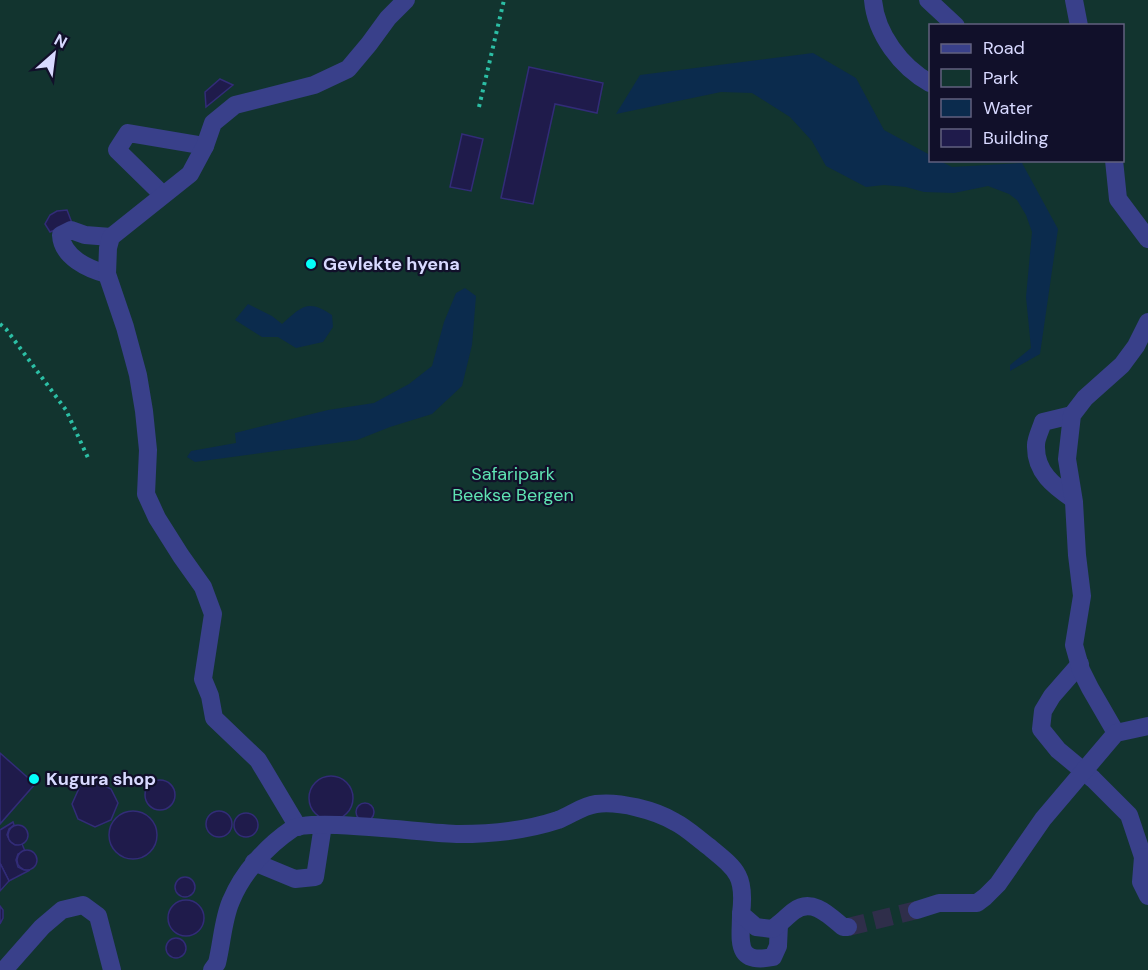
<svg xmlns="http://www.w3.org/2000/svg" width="1148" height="970" font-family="'DM Sans',sans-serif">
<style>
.green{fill:#12342f;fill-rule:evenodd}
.water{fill:#0b2b4d}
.building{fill:#1f1b4b;stroke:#322c78;stroke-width:1.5}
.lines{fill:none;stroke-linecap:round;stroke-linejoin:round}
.street-tunnel{stroke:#2f2e4a;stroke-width:18;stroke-dasharray:18 9;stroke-linecap:butt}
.path{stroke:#2cbfa5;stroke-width:4;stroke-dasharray:3 4.5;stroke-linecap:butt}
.street{stroke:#39408a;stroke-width:18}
.poi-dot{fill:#04fffa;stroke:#11102a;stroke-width:2}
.labels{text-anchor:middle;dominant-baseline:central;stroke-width:4.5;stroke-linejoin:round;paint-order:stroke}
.poi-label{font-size:18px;font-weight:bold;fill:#d8d9ff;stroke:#11102a;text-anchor:start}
.park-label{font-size:18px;fill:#5fe4b3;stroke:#11102a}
</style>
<rect width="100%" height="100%" fill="#11102a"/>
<!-- green -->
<path class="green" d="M0,0h1148v970h-1148zM930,26h192v134h-192z"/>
<!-- water -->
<g class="water">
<polygon points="813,53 856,78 884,130 930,155 930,160 940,161 952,167 1022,163 1058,229 1040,354 1010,371 1010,365 1031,348 1026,297 1032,232 1026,215 1017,200 1009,194 988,186 954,193 924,192 906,187 884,185 866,187 826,166 812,141 790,117 752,93 721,92 616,114 640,75"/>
<polygon points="465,288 476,296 472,345 462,386 432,414 390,427 357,440 195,462 187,457 191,451 236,443 235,433 328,410 374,403 409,384 432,366 444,322 456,293"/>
<path d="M248,304l24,12 10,8c19,-17 26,-26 50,-9l1,12 -10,15 -27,6 -18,-11h-16l-27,-17z"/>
</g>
<!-- building -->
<g class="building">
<polygon points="529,67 603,83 597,113 555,104 533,204 501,198"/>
<polygon points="220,79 233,85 206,107 205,92"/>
<polygon points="462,134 483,139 471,191 450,187"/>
<polygon points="67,210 72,223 50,232 45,224 50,215 57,211"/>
<polygon points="0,753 35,784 0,824"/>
<circle cx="331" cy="798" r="22"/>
<circle cx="160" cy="795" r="15"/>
<polygon points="95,781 111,789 118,803 111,820 95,827 78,819 72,804 80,786"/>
<circle cx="365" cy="812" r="9"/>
<circle cx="219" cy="824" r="13"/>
<circle cx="133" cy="835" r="24"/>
<circle cx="246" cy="825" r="12"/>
<polygon points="13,822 14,825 9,829 7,835 10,841 15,845 22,844 25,851 18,854 16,860 18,867 24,870 30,870 9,881 0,863 0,830"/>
<circle cx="18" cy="835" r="10"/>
<circle cx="27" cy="860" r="10"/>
<polygon points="0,863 9,881 0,891"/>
<circle cx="185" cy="887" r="10"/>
<circle cx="186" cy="918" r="18"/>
<polygon points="0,906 3,910 3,918 0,924"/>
<circle cx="176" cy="948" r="10"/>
</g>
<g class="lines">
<!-- street-tunnel -->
<polyline class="street-tunnel" points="848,927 917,910"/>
<!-- path -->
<g class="path">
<polyline points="479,107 504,0"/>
<polyline points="0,324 6,329 66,410 89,460"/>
</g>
<!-- street -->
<g class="street">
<path d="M873,0c3,34 28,67 57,83"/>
<polyline points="928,0 956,26"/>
<polyline points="1074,0 1079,26"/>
<polyline points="1114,160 1118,199 1148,239"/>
<polyline points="163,195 117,150 128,133 205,146"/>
<path d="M107,274c-19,-5 -45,-17 -46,-39l10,-5 14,5 26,2"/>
<path d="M1072,415l-29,7c-2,7 -7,16 -7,23 -1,27 18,41 37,54"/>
<polyline points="1080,664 1052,696 1043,711 1041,729 1058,750 1093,779 1129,815 1143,857 1148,861"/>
<polyline points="1116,733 1090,688 1081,670 1074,645 1082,596 1077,555 1074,502 1067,459 1072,415 1085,398 1122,365 1136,346 1148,322"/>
<polyline points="298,827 258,760 214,718 210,696 203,679 213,614 203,587 181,556 157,518 146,494 148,450 144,411 138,375 125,327 107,274 108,248 111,237 190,174 205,146 213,123 235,105 314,85 348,69 369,44 388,18 406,0"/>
<polyline points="1143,857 1141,882 1148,896"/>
<polyline points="254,862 295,879 315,877 323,825"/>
<polyline points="917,910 939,903 977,903 985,897 998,884 1043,819 1116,733 1148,726"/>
<path d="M741,914c0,26 -7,51 32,43l5,-11 1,-22"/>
<polyline points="4,970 42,927 62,910 83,905 98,916 112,970"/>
<path d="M212,970l5,-7c5,-20 6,-44 14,-62 12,-29 36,-55 61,-72 18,-12 137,5 167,5 32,0 69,-4 99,-14 13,-5 24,-14 38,-16 23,-3 59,6 79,18 12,6 22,16 33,24 28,23 38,29 33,68l15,13 16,2c8,-5 14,-12 22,-18 18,-14 36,5 49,16h5"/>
</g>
</g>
<!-- markers -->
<g class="poi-dot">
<circle cx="311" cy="264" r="6"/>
<circle cx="34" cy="779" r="6"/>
</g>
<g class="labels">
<!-- poi labels -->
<g class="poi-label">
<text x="323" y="264">Gevlekte hyena</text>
<text x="46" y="779">Kugura shop</text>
</g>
<!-- park labels -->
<g class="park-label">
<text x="513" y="474">Safaripark<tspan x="513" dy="21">Beekse Bergen</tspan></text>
</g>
</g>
<!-- legend -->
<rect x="929" y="24" width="195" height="138" fill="#11102a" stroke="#61607f" stroke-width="1.5"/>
<rect x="941" y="44" width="30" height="9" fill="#39408a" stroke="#61607f" stroke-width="1.5"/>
<text x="983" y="54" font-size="18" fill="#d8d9ff">Road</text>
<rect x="941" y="69" width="30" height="18" fill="#12342f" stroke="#61607f" stroke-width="1.5"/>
<text x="983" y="84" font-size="18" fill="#d8d9ff">Park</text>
<rect x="941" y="99" width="30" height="18" fill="#0b2b4d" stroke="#61607f" stroke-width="1.5"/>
<text x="983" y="114" font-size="18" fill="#d8d9ff">Water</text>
<rect x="941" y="129" width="30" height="18" fill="#1f1b4b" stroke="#61607f" stroke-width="1.5"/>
<text x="983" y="144" font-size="18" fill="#d8d9ff">Building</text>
<!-- north arrow -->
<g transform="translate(54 54) rotate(28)" stroke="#11102a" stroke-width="4.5" paint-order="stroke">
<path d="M0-4.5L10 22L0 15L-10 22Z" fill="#d8d9ff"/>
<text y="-9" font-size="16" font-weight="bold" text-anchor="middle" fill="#d8d9ff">N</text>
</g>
</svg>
